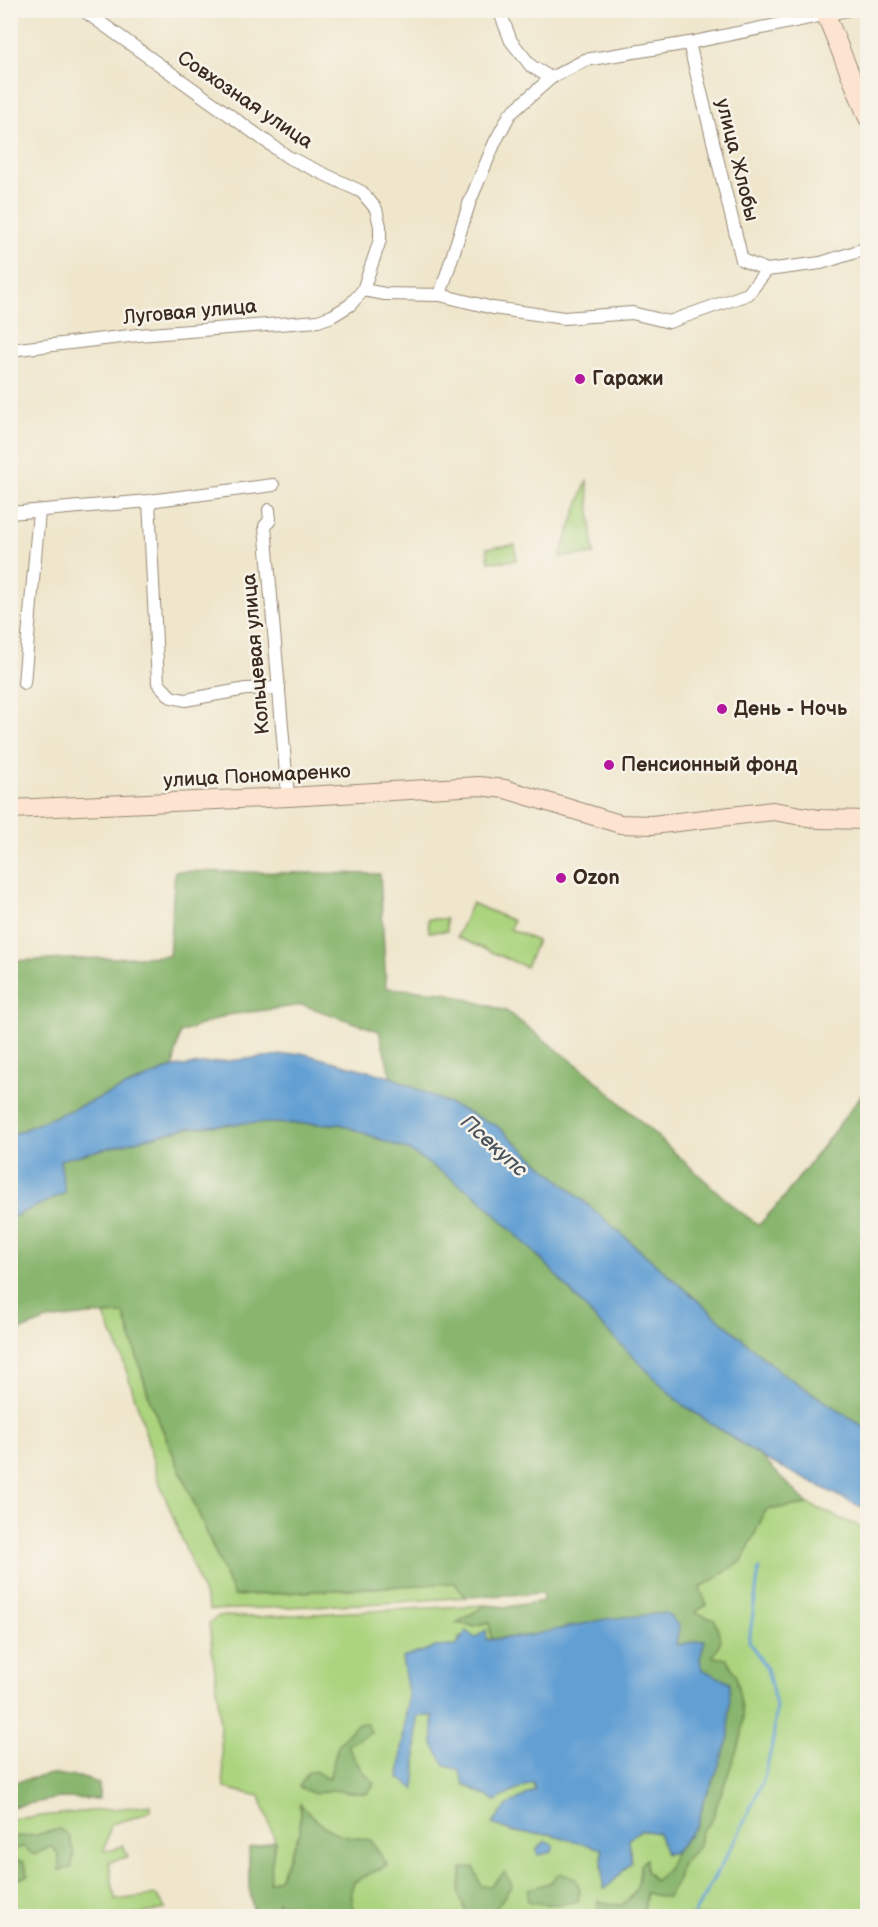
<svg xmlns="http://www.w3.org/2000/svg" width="878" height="1927" font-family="'Balsamiq Sans',sans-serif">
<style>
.green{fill:#acd47f;stroke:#747f4e;stroke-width:1.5}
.forest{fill:#89b66e;stroke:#627046;stroke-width:1.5}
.water{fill:#629fd3;stroke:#4e6478;stroke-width:1.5}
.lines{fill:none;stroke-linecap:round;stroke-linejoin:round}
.stream{stroke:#629fd3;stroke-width:3}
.street-casing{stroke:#958875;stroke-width:14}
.secondary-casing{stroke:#958875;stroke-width:20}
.street{stroke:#fff;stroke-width:12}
.secondary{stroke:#fde4d0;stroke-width:18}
.poi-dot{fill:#b5179e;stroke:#f7f3e8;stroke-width:2}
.labels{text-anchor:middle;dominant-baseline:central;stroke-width:5;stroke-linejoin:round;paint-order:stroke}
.street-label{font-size:20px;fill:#3b2a1e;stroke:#f7f3e8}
.poi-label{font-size:20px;font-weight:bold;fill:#3b2a1e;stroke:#f7f3e8;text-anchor:start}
.water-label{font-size:21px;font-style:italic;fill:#49535d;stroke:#f7f3e8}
</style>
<rect width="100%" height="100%" fill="#f7f3e8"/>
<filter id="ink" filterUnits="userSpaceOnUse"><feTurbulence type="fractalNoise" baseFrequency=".0167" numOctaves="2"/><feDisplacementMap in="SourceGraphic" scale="12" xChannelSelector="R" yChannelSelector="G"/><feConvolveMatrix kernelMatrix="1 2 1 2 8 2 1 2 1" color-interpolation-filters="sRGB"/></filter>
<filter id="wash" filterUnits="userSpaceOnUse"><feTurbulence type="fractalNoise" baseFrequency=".008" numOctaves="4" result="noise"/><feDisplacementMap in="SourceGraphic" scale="24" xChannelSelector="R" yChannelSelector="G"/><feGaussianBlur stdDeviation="1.35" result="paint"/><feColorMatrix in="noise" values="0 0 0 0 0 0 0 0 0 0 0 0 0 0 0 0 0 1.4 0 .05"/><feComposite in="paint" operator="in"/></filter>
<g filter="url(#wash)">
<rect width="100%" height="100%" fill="#efe6cc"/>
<!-- green -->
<g class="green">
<polygon points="587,480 594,554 560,557"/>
<polygon points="515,545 516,560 489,562 487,548"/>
<polygon points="472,903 513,921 510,929 537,941 526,967 457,937"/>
<polygon points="428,919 446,919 447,931 429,932"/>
<polygon points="124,1314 150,1401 234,1596 455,1583 466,1597 383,1603 210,1610 158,1479 143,1423 122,1357 104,1315"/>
<polygon points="808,1504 867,1530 867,1916 637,1916 645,1908 646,1893 678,1880 681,1865 699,1846 701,1832 711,1822 713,1657 694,1612 699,1588 742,1561 766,1510"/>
<path d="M486,1605l-29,18 16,3 17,-4 1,17 -4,1 -27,-3 -4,9 -20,1 -34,11 6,36 -9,84 17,-4 1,-58h17l25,54 36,31 38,-20 2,9 -42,34 18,7 11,2 28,1 52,15 1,39c10,-4 19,-17 28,-25l-2,-25 12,-8 17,3 8,20 9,-1 -9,19 -11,10 -9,-10v-11l-6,5c-1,22 -2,27 -19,41l-22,-4 -2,14h-243l-3,-26 3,-8 33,-17 -16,-25c-37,-5 -45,-8 -71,-36v28l-21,47 -11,5 7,-43 -15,-45 -36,-8 -6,-91 -9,-74 10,-7 37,1z"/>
<polygon points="151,1805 151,1811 133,1818 111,1824 104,1851 113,1850 123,1845 128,1857 109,1862 115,1900 156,1895 166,1909 128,1916 11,1916 11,1819"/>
<polygon points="278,1900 298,1916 277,1916"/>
</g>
<!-- forest -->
<g class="forest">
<polygon points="175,871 380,874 386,988 443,992 506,1011 588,1073 735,1208 759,1225 781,1201 867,1088 867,1429 780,1372 497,1126 391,1077 379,1031 303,1005 227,1015 180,1033 173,1067 11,1135 10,961 169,956"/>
<path d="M245,1123l95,1 68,26 69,46 70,69 49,55 84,83 82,55 46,46 -42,6 -24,51 -42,27 7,17 -12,7 20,8 6,20 -8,17 14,2 9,16 7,40 -1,20 -31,87 -10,10 -2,14 -18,19 -3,15 -11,18 -21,-5 -1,15 -8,8h-40l1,-15 23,5c17,-14 18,-19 19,-41l6,-6v12l8,10 12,-10 9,-19 23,-28 5,-22 17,-40 -9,-88 -9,-5 -2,-10 -24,-14 -149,-9 -36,3 -2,-17 -16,4 -17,-3 30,-18 21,2 36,-6v-8l-77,4 -11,-14 -221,13 -84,-196 -26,-86 -36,1 -41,5 -36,14 -1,-121 49,-53 127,-32z"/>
<polygon points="367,1723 371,1733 347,1745 362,1771 375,1783 367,1794 331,1790 315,1794 299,1787 308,1772 315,1771 329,1779 338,1745 357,1724"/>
<polygon points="52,1774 87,1778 99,1784 99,1799 60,1798 11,1807 11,1783"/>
<path d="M300,1804c25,28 34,31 71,36l16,25 -33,17 -3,9 3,25h-56l-20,-15 -1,15h-48l25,-3 -5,-26v-39l26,-7 -6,42 10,-4 21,-47z"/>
<polygon points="60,1829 69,1836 74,1854 71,1868 59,1870 59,1856 52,1846 34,1855 23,1847 11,1850 11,1856 11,1837 35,1835"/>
<polygon points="10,1858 23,1862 29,1875 11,1882"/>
<path d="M474,1867l7,19h9l15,-14 7,13c-16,22 -15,32 -44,31l-9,-21 3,-27z"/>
<path d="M560,1873l16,6 4,11 -2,11c-17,5 -34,4 -51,0l1,-12 21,-6z"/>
</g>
<!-- water -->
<g class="water">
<polygon points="301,1053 391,1077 497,1126 780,1372 867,1429 867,1510 763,1458 680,1403 596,1320 547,1265 477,1196 408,1150 340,1124 245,1123 186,1128 60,1160 65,1193 11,1218 11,1135 173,1067"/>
<path d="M667,1613l12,13 -3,19 29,-5 -5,19 2,10 28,14 -1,54 -15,42 -11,23 -5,22 -23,28 -9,2 -8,-21 -18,-3 -11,9 2,24c-10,8 -17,21 -28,26l-1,-40 -52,-15 -28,-1 -11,-2 -19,-7 17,-20 26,-14 -2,-8 -38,19 -31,-17 -5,-14 -14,-5 -12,-21v-28h-16l-2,73 -16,-11 9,-84 -6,-36 34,-11 20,-1 10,-15 9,7 11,-8 1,10 40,-4 79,-17z"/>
<polygon points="546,1841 554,1845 552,1852 538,1855 537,1849"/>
</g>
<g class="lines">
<!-- stream -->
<polyline class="stream" points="693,1916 738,1835 763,1781 773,1742 776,1705 767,1669 749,1642 759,1569"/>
</g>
</g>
<g filter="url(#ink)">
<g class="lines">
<defs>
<g id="street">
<polyline points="499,10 511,41 531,66 551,78"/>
<polyline points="689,43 742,260 767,270"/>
<polyline points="363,290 385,294 440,295 493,308 564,318 632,313 669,322 748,294 767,270 821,263 868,248"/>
<polyline points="440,295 470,201 495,142 510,114 551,78 585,60 689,43 848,10"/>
<polyline points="10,350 138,335 318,321 332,316 350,305 363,290 380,240 380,226 376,209 362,192 288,157 83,10"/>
<polyline points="149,501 158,683 171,697 185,700 246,689 279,688"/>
<polyline points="269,510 270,520 265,526 288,797"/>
<polyline points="10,513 149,501 273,485"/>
<polyline points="24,683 39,512"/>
</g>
<g id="secondary">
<polyline points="824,10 868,118"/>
<polyline points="10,809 288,797 479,786 505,789 620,824 652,825 773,811 819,819 868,820"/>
</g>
</defs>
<!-- street casing -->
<use href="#street" class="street-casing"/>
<!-- secondary casing -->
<use href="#secondary" class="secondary-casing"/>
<!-- street -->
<use href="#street" class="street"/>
<!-- secondary -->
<use href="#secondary" class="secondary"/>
</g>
</g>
<!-- markers -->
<g class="poi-dot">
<circle cx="580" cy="379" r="6"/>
<circle cx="722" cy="709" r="6"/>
<circle cx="609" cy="765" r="6"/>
<circle cx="561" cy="878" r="6"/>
</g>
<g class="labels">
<!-- street labels -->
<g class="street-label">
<text transform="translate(245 100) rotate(34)">Совхозная улица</text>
<text transform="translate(737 160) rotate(76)">улица Жлобы</text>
<text transform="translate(190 312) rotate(-5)">Луговая улица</text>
<text transform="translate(256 654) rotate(-95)">Кольцевая улица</text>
<text transform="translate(257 776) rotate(-3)">улица Пономаренко</text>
</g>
<!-- poi labels -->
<g class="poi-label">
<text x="592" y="379">Гаражи</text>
<text x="734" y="709">День - Ночь</text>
<text x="621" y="765">Пенсионный фонд</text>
<text x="573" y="878">Ozon</text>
</g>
<!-- water labels -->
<g class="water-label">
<text transform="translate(494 1146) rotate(42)">Псекупс</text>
</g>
</g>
<!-- margin -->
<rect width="878" height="1927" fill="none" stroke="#f7f3e8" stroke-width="36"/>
</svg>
